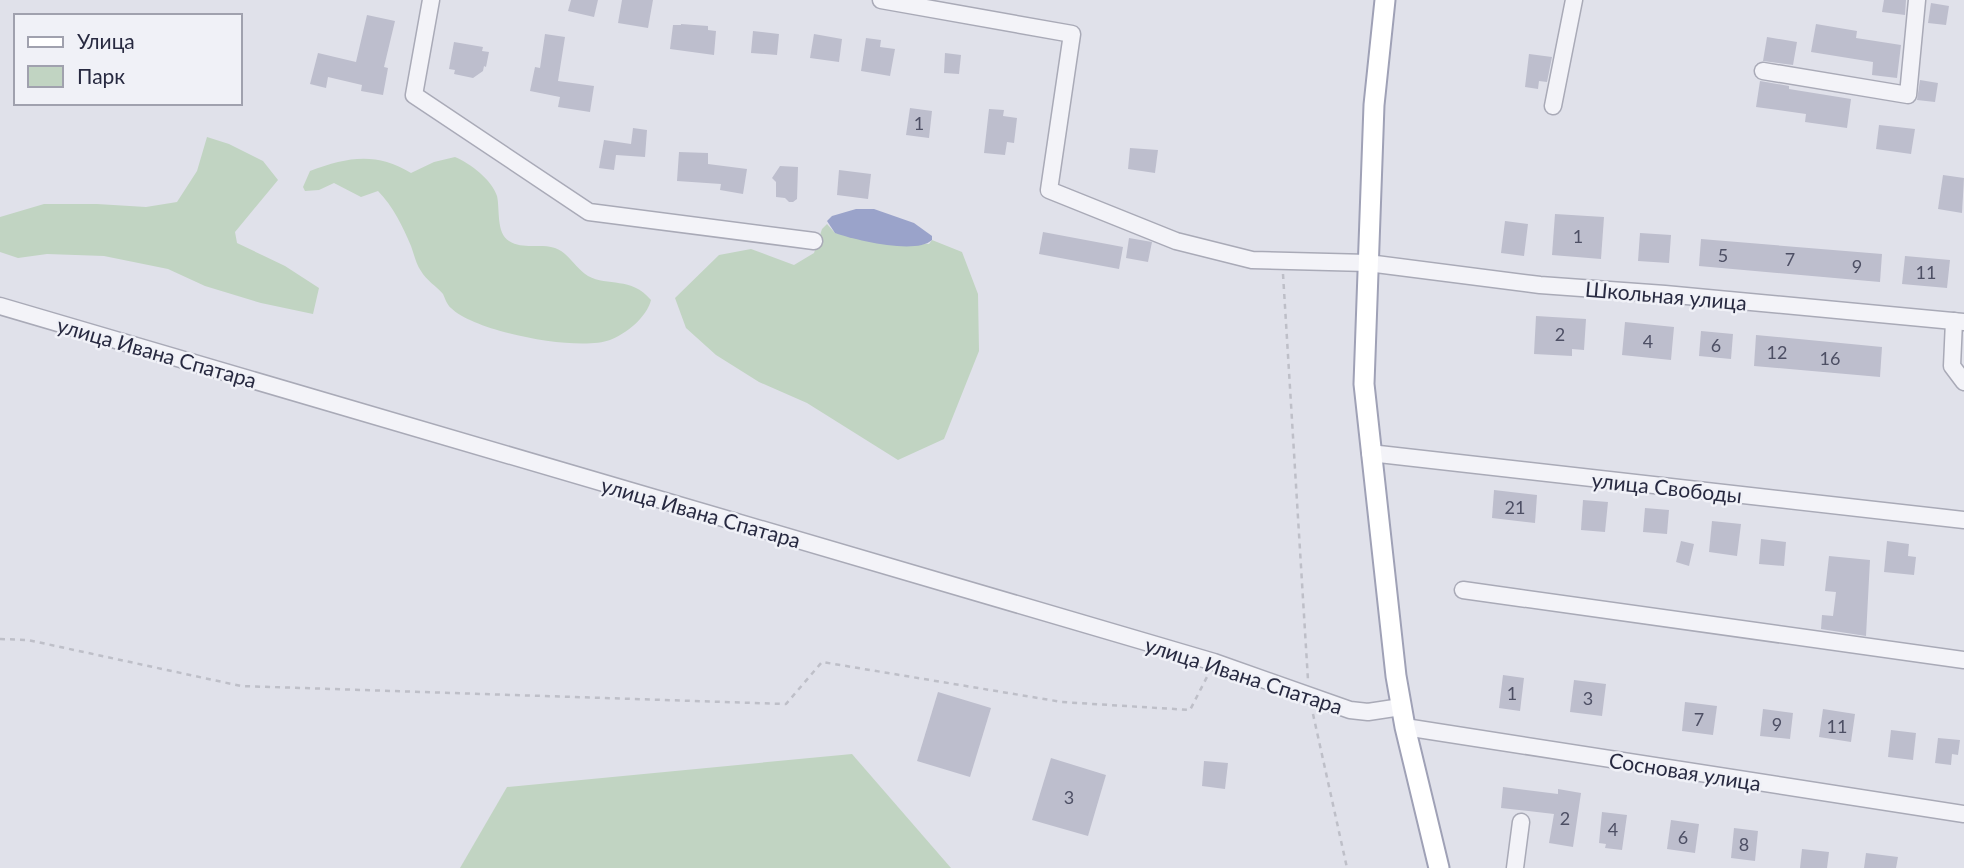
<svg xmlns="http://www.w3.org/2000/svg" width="1964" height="868" font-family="Lato,sans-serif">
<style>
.green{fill:#c1d4c2}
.water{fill:#9aa3ca}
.building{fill:#bdbecd}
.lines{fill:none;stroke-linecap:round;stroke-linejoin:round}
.minor-casing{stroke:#a9aab7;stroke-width:19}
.major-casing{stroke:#9fa1b6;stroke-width:23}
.path{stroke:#bebfc8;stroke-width:2.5;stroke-dasharray:5 5;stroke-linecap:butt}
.minor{stroke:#f3f3f8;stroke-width:16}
.major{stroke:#fff;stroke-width:19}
.labels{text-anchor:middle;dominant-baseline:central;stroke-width:5;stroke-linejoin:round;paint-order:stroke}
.number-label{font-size:18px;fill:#4d4f64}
.street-label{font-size:21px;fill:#282a41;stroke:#f0f1f7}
</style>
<rect width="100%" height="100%" fill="#e0e1ea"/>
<!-- green -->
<g class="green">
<polygon points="207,137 229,144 263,161 278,180 235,232 237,243 285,266 319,288 313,314 261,303 205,286 168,269 104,256 47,254 18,258 0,252 0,217 44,204 97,204 146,207 177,202 197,171"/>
<path d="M455,157c15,6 37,23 42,39 3,13 -1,37 12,45 14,9 31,2 46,7 14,5 21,21 33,28 20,11 43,0 63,24 -4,17 -25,34 -41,40 -32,12 -135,-8 -159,-32 -4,-3 -6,-10 -8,-14 -7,-8 -17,-14 -22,-23 -5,-7 -7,-17 -10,-25 -8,-19 -18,-40 -33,-55l-17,6 -27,-14 -15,7 -14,1 -2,-4 7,-16c38,-14 66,-19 101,2l23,-11z"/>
<polygon points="827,224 835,233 929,244 932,240 962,252 978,294 979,351 944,439 898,460 807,403 759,382 716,355 686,328 675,298 719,255 751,249 794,265 814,253 822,229"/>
<polygon points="852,754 951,868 460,868 507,787"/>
</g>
<!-- water -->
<path class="water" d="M856,209h18l40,14 18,13v4c-16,15 -77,0 -97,-7l-8,-12 5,-5z"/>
<!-- building -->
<g class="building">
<polygon points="571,0 598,0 594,17 568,11"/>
<polygon points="622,0 653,0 648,28 618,23"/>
<polygon points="1884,0 1906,0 1905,15 1882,12"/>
<polygon points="1931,3 1949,6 1946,25 1928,23"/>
<polygon points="367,15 395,21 384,67 388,68 383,95 361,91 362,85 328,77 326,88 310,84 318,53 356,62"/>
<polygon points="681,24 708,26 708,30 716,31 714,55 670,49 673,25 681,25"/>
<polygon points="1816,24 1857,31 1856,38 1901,45 1897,78 1872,75 1873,62 1811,52"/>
<polygon points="753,31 779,34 777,55 751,53"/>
<polygon points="545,34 565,37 558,81 594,86 590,112 558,107 560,97 530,91 535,67 540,68"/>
<polygon points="814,34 842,39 839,62 810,58"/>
<polygon points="1767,37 1797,42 1793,65 1763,61"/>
<polygon points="866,38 881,40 880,47 895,49 890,76 861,71"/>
<polygon points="454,42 483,47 482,51 489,52 486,67 484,66 483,71 473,78 454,74 455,70 449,69"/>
<polygon points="945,53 961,55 959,74 944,73"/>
<polygon points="1529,54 1552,57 1547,82 1539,81 1538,89 1525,87"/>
<polygon points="1920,80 1938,83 1935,102 1917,100"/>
<polygon points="1760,81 1789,86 1789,89 1851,99 1847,128 1805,122 1806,114 1756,107"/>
<polygon points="910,108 932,111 929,138 906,135"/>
<polygon points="989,109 1004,110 1003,116 1017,118 1014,143 1007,142 1005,155 984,153"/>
<polygon points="1879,125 1915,129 1911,154 1876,149"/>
<polygon points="633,128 647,130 645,157 616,155 614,170 599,168 604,140 631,144"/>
<polygon points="1130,148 1158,150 1155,173 1128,169"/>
<polygon points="679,152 708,153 708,164 747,169 743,194 720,190 721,184 677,181"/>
<polygon points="780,166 798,167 797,199 793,202 789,202 785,198 776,197 776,182 772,178"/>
<polygon points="839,170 871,174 868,199 837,195"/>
<polygon points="1943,175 1964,178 1962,213 1938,209"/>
<polygon points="1555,214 1604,217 1601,259 1552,255"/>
<polygon points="1505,221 1528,224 1524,256 1501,253"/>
<polygon points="1043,232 1123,247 1119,269 1039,254"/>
<polygon points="1640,233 1671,235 1669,263 1638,261"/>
<polygon points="1129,238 1152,242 1148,262 1126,258"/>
<polygon points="1701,239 1882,254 1880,282 1699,266"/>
<polygon points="1905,256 1950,260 1947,288 1902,284"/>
<polygon points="1536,316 1586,319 1584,350 1572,349 1572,356 1534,354"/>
<polygon points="1625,322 1674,327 1671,360 1622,355"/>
<polygon points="1701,331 1733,334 1731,359 1699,356"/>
<polygon points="1756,335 1882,347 1880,377 1754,366"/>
<polygon points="1494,490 1537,495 1535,523 1492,518"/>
<polygon points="1583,500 1608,502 1605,532 1581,530"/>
<polygon points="1645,508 1669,510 1667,534 1643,532"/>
<polygon points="1712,521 1741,524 1737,556 1709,552"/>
<polygon points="1761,539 1786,542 1784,566 1759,564"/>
<polygon points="1681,541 1694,544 1689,566 1676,562"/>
<polygon points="1887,541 1909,544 1908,556 1916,557 1914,575 1884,572"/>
<polygon points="1829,556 1870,560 1866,636 1821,629 1822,615 1833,616 1836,592 1825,591"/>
<polygon points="1503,675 1524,678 1520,711 1499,708"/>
<polygon points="1574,680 1606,684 1602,716 1570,712"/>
<polygon points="938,692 991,708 970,777 917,761"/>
<polygon points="1685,702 1717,706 1713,735 1682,731"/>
<polygon points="1763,709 1793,713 1790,739 1760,736"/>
<polygon points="1823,709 1855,714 1851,742 1819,737"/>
<polygon points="1891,730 1916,733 1913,760 1888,757"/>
<polygon points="1938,738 1960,740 1958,755 1952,754 1951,765 1935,763"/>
<polygon points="1051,758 1106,775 1088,836 1032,820"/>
<polygon points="1204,761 1228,763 1225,789 1202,786"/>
<polygon points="1503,787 1558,794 1558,789 1581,793 1573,847 1549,843 1554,814 1501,808"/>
<polygon points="1602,812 1627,815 1622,850 1605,848 1606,844 1599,843"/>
<polygon points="1671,820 1699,824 1695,853 1667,849"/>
<polygon points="1734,828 1758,831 1755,861 1731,858"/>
<polygon points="1802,849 1829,852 1827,868 1800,868"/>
<polygon points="1866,853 1898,857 1896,868 1864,868"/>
</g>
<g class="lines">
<defs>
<g id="minor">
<polyline points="431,0 414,95 589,212 814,241"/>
<polyline points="881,0 1072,34 1049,190 1176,241 1252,260 1368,263 1540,285 1665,294 1964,322"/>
<polyline points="1763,71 1908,95 1917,0"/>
<polyline points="1553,106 1574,0"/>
<polyline points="0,306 1214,662 1350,710 1368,712 1401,707"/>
<polyline points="1954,321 1952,366 1964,382"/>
<polyline points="1370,453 1964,520"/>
<polyline points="1463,590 1964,660"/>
<polyline points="1405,727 1964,814"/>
<polyline points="1515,868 1521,822"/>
</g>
<polyline id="major" points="1385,0 1374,105 1364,384 1396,676 1405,727 1439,868"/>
</defs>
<!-- minor casing -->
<use href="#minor" class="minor-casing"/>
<!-- major casing -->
<use href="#major" class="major-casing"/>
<!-- path -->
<g class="path">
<polyline points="1283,274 1308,680"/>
<polyline points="0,639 28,640 241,686 786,704 822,662 1062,702 1190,710 1208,675"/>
<polyline points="1313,714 1347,868"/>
</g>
<!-- minor -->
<use href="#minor" class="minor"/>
<!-- major -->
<use href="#major" class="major"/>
</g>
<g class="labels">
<!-- number labels -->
<g class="number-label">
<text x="919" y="123">1</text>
<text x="1578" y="236">1</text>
<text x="1723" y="255">5</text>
<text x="1790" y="259">7</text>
<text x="1857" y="266">9</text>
<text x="1926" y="272">11</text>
<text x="1560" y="334">2</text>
<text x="1648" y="341">4</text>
<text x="1716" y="345">6</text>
<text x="1777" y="352">12</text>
<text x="1830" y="358">16</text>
<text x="1515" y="507">21</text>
<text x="1512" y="693">1</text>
<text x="1588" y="698">3</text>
<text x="1699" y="719">7</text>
<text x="1777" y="724">9</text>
<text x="1837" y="726">11</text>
<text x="1069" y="797">3</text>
<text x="1565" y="818">2</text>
<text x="1613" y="829">4</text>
<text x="1683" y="837">6</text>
<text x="1744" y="844">8</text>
</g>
<!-- street labels -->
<g class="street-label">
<text transform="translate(1666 295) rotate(5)">Школьная улица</text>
<text transform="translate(157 352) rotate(16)">улица Ивана Спатара</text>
<text transform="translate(1667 487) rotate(6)">улица Свободы</text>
<text transform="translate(701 512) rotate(16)">улица Ивана Спатара</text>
<text transform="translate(1244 675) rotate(18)">улица Ивана Спатара</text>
<text transform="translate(1685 771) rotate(9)">Сосновая улица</text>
</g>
</g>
<!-- legend -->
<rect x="14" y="14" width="228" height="91" fill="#f0f1f7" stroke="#a0a1ae" stroke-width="2"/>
<rect x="28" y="37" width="35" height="10" fill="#ffffff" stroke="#a0a1ae" stroke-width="2"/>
<text x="77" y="49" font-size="21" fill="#282a41">Улица</text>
<rect x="28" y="66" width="35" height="21" fill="#c1d4c2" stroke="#a0a1ae" stroke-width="2"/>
<text x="77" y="84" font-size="21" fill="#282a41">Парк</text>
</svg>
